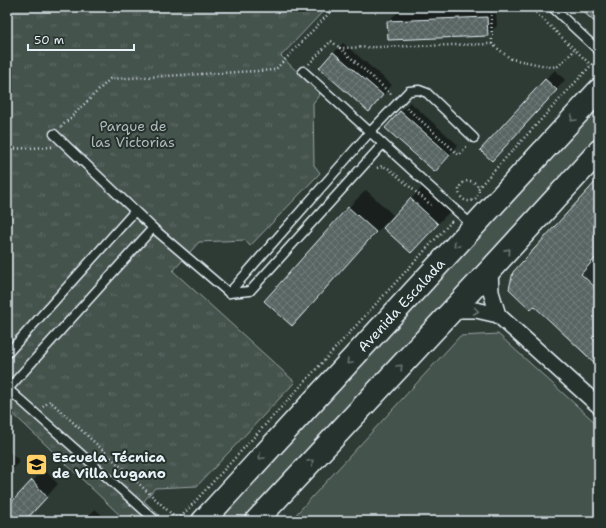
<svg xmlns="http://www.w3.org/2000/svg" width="606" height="528" font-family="'Shantell Sans',sans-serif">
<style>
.green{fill:#45524e;stroke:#96a2a3}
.park{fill:url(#park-tufts);stroke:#96a2a3}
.shadow{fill:#0007}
.building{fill:url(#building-cross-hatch);stroke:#e8f1f8}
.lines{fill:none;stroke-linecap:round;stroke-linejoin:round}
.lane-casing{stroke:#e8f1f8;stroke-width:11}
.street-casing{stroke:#e8f1f8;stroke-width:18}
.secondary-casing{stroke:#e8f1f8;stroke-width:25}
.path{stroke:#e8f1f8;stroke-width:2.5;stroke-dasharray:1 3;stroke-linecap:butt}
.lane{stroke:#26332d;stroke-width:8}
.street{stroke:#26332d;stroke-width:15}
.secondary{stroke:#26332d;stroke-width:22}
.oneway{stroke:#6a7674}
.labels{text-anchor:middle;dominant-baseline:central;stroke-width:4;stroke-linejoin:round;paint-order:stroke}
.park-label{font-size:14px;fill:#afb9bc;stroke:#26332d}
.street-label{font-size:14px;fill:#e8f1f8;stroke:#26332d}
.poi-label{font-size:14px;font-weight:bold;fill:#e8f1f8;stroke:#26332d;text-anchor:start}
</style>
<defs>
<pattern id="park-tufts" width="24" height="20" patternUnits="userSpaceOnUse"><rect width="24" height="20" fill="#45524e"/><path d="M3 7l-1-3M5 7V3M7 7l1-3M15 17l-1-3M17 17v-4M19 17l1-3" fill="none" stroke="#606b68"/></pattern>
<pattern id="building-cross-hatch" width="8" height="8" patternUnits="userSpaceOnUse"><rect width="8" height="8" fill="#596563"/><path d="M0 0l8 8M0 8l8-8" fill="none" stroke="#717c7a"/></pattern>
</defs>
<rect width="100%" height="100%" fill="#2e3b35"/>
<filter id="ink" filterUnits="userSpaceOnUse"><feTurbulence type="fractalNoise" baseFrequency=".025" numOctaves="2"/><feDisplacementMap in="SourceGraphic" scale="8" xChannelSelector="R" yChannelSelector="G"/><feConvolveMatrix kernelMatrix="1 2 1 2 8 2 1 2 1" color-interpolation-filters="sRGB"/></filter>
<g filter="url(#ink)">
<!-- green -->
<g class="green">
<polygon points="599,103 599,134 243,521 218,521"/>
<polygon points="599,254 599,291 581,274"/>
<polygon points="498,334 599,426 599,521 290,521 460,336"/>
</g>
<!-- park -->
<polygon class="park" points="7,7 327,7 281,56 320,94 313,103 314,165 320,173 250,246 245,240 199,242 173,271 295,382 197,486 155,488 144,501 159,515 153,521 141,521 133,514 126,521 7,408"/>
<!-- shadow -->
<g class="shadow">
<polygon points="496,8 497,26 487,35 388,21 398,12"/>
<polygon points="343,43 392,85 369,111 320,68"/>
<polygon points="555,70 565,80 502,150 545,80"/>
<polygon points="410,102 458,145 444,161 400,112"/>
<polygon points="599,179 599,253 592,261 599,267 599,365 534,305"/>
<polygon points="427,182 454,207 411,252 411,199"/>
<polygon points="366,190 393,215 308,307 266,301 349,207"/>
<polygon points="7,450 20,461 7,476"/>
<polygon points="44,469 58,484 25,521 7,521 7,509"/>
<polygon points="95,509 109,521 84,521"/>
</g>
<!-- building -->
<g class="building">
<polygon points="578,7 599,7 599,26"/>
<polygon points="487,17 488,36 388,40 387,21"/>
<polygon points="333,52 383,95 369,112 319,68"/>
<polygon points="545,79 557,90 492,161 480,150"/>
<polygon points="400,111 450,155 435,172 385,128"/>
<polygon points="599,178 599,254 581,274 599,291 599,331 592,338 599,345 599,367 534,306 531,310 509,289 513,272"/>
<polygon points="410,198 438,224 411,253 383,228"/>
<polygon points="348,207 376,232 292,326 264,301"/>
<polygon points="32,480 47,497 25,521 7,521 7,507"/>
</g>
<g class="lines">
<defs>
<g id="lane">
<polyline points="552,7 599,51"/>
<polyline points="303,71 473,226"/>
<polyline points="54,134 153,228"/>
<polyline points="229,293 250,291 383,144"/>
<polyline points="7,354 135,211"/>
<polyline points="7,388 156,521"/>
<polyline points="8,389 153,228 229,293 370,132 409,91 419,90 427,93 474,138"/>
</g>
<g id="street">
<polyline points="490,270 491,292 498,315"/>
<polyline points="453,310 476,310 498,315 599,406"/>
</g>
<g id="secondary">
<path id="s1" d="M203,521l396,-431"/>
<polyline points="256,521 490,270 599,151"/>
</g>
</defs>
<!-- lane casing -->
<use href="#lane" class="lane-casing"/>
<!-- street casing -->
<use href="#street" class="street-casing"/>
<!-- secondary casing -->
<use href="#secondary" class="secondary-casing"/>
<!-- path -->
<g class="path">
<polyline points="491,7 492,44"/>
<polyline points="530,7 591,65"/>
<polyline points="309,64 331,41 340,48"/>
<polyline points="391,94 340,48 492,44 511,59 552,67 558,66 575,50"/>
<polyline points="407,108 459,155 467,146"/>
<polyline points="61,127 110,79 275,70 334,8 351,7"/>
<polyline points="7,149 52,147"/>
<polyline points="377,168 382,166 388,168 431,205"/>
<circle cx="469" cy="191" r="10"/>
<polyline points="478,188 596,60"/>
<polyline points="43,407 50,401 178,520 451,222 450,221"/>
</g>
<!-- lane -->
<use href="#lane" class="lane"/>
<!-- street -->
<use href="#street" class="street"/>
<!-- secondary -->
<use href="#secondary" class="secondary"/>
</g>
<!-- one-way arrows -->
<defs><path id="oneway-chevron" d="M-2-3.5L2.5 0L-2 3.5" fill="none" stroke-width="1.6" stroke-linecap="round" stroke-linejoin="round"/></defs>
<g class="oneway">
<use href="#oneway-chevron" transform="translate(573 119) rotate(133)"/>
<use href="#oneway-chevron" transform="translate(456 245) rotate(133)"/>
<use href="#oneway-chevron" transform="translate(508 251) rotate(-48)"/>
<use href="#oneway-chevron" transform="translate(476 311) rotate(7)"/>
<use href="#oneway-chevron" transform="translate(349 362) rotate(133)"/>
<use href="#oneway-chevron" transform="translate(400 367) rotate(-47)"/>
<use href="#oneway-chevron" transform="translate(261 457) rotate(133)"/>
<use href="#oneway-chevron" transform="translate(311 462) rotate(-47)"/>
</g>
</g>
<!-- icons -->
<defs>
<symbol id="school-square" viewBox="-11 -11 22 22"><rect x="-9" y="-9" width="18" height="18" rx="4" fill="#ffd166" stroke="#26332d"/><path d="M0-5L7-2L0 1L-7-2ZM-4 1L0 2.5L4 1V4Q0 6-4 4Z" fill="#111"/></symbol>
</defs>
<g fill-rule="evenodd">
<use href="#school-square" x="24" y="452" width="25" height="25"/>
</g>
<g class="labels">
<!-- park labels -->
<g class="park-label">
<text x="133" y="126">Parque de<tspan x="133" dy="16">las Victorias</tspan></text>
</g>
<!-- street labels -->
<g class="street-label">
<text stroke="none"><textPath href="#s1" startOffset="293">Avenida Escalada</textPath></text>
</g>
<!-- poi labels -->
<g class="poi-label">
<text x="52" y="457">Escuela Técnica<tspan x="52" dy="16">de Villa Lugano</tspan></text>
</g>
</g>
<!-- margin -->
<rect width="606" height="528" fill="none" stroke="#26332d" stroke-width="24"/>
<rect x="12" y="12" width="582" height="504" fill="none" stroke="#e8f1f8" stroke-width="1.5" filter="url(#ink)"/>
<!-- scale -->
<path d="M28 44v6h106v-6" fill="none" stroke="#e8f1f8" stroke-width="2"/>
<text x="34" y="44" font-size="12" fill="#e8f1f8" stroke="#26332d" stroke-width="3" paint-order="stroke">50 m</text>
</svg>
